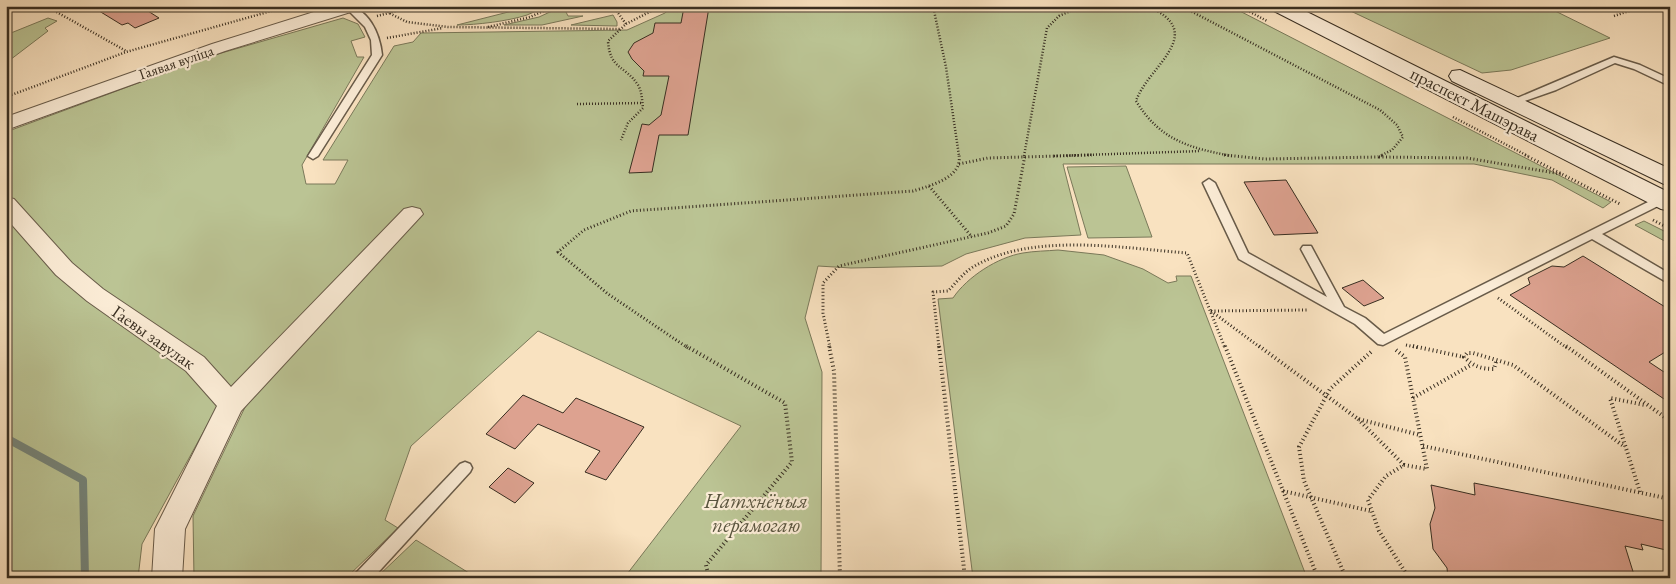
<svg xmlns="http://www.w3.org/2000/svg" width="1676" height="584" font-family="'EB Garamond',serif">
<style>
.green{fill:#bbc494;stroke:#7a795a}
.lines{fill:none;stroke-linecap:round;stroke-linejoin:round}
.stream{stroke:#75847a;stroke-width:8}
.building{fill:#dda290;stroke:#382e21}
.lane-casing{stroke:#685b49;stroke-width:3}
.street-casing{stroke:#685b49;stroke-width:2}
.secondary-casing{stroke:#382e21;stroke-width:2}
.path-far2{stroke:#382e21;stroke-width:2.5;stroke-dasharray:1 2;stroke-linecap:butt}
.path-far1{stroke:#382e21;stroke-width:3;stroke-dasharray:1 2.5;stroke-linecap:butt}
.path{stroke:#382e21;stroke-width:4;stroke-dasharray:1 3;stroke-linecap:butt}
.lane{fill:#fbecd6;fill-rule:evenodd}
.street{fill:#fbecd6;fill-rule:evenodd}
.secondary{fill:#fbecd6;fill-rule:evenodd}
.labels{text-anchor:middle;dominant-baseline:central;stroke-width:4.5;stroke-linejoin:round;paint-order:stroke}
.far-street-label{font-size:15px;fill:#382e21;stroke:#fbecd6}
.street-label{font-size:18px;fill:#382e21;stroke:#fbecd6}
.near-park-label{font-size:21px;font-style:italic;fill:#59543e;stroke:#fbecd6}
</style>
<rect width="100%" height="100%" fill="#f9e2c0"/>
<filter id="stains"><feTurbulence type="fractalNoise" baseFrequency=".004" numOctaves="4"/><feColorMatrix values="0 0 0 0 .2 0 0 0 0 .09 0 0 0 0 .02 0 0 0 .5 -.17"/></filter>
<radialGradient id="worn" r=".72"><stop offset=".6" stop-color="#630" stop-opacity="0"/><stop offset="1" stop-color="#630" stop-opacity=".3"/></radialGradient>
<!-- green -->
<g class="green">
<path d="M532,6h16c-8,2 -13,6 -21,9 -18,6 -51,10 -70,10z"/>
<polygon points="563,6 568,16 583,16 542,25 504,25 539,17"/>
<polygon points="673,6 1230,6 1611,202 1603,208 1552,180 1474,164 1063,164 1081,235 1025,238 966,254 942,266 851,268 818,266 805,318 822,372 821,578 624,578 741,426 538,331 411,446 385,520 398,528 346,578 194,578 193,516 247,403 217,407 142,544 138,578 6,578 6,132 211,56 343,18 358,24 365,37 351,41 357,57 364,57 302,165 306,184 335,184 348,160 323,160 394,46 413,42 421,33 627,30 665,13"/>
<polygon points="1340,6 1545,6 1610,38 1511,70 1482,73"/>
<polygon points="613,15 617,22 617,26 571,25"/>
<polygon points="48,18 57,21 45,28 48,31 6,63 6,35"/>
<polygon points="1126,166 1152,237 1088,238 1067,167"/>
<polygon points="1644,221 1670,234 1670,244 1635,225"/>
<path d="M1058,250l46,5 39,14 25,14 9,-2 -1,-5h15l116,302h-334l-35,-279 15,-1c14,-21 45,-41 70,-45 11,-2 24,-2 35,-3z"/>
<polygon points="416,540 477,578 376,578"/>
</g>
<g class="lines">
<!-- stream -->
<polyline class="stream" points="6,438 83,480 85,578"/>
</g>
<!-- building -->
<g class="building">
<polygon points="91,6 140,6 159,18 135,28 128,23 122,25"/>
<polygon points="684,7 709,7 688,135 659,135 652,172 629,173 642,124 649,125 661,115 669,76 643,76 644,71 632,59 628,52 634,43 653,33 655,23 681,23"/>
<polygon points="1286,180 1318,233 1274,235 1244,182"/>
<polygon points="1583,256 1670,310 1670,349 1649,362 1670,376 1670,403 1510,295 1530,284 1528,278 1552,266 1564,267"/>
<polygon points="1363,280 1384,298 1364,306 1342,288"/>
<polygon points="523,395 563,413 576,398 644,427 606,480 585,472 600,451 538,424 515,449 486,434"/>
<polygon points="508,468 534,483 515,503 489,487"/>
<polygon points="1474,483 1670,522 1670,551 1641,544 1643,550 1625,546 1635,578 1448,578 1447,568 1433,549 1430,524 1435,508 1431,485 1475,495"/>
</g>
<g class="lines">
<defs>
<g id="lane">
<path d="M344,6c24,0 36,28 38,49l-64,101 -5,3 -5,-3 64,-101 -1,-15 -6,-13z"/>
<polygon points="1614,57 1640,65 1670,79 1670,86 1634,69 1615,63 1556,90 1513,105 1508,102"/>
<polygon points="1209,179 1215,183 1248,253 1327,297 1301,249 1303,246 1311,246 1344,307 1365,318 1384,334 1662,195 1666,196 1668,199 1666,202 1602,234 1670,274 1670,284 1592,239 1383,345 1378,344 1355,324 1239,259 1203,183"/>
<polygon points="465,462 470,464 472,468 470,472 373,578 354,578 356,573 460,464"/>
</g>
<g id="street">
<polygon points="333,6 356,7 354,11 225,51 6,130 6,117 212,44"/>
<polygon points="6,197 14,199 72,263 103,289 204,357 231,387 404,209 412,207 420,209 423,214 241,411 185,529 182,578 152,578 155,529 217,406 186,371 87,301 56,275 6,218"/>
</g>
<g id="secondary">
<polygon points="337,6 362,6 360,10 339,10"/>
<polygon points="1270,6 1295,6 1670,193 1670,211 1661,209 1272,10"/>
<polygon points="1460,70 1670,169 1670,187 1452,81 1449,76 1452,71"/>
</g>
</defs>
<!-- lane casing -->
<use href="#lane" class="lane-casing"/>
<!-- street casing -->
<use href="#street" class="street-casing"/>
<!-- secondary casing -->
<use href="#secondary" class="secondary-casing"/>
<!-- path-far2 -->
<g class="path-far2">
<polyline points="46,6 126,51"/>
<polyline points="385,6 389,13 407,22 448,27 620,29"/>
<path d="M613,6l13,18 -18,17c2,29 17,24 30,44 4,7 4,15 5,23l-15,15 -7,17"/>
<polyline points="933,6 946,67 959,156"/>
<path d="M1147,6c63,27 1,60 -11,95 24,39 53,47 96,55"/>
<polyline points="1181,6 1380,110 1397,125 1403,137 1392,150 1380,156"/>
<polyline points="1239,6 1267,21"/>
<polyline points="377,16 415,6"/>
<polyline points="1614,16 1644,6"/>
<polyline points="626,24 661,6"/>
<polyline points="488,27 530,17 554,6"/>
<polyline points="387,38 443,28"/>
<polyline points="6,97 126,52 289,6"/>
<polyline points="577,104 643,103"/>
<polyline points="1453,117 1528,156"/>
<polyline points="1024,156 1047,28 1059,16 1082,6"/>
<polyline points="1054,156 1201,151"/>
</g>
<!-- path-far1 -->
<g class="path-far1">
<polyline points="1224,155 1265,159 1378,157 1383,155"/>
<polyline points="1525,155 1620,204"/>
<polyline points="1379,157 1467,158 1561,174"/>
<polyline points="959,164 988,158 1092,155"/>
<polyline points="929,186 972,237"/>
<polyline points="1653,220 1670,229"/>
<polyline points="1498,298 1567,348"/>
<polyline points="1211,311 1261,348"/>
<polyline points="1211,311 1307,310"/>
<polyline points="1406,345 1419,348"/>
<path d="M688,348l-80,-54 -50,-42 26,-22 47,-19 282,-20c16,-5 50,-13 46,-36"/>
<polyline points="830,348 823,313 823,283 839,266 988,233 1006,226 1014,214 1025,155"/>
<path d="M939,348l-6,-56 15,-1c8,-8 15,-18 25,-24 58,-35 149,-19 214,-14l38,95"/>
</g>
<!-- path -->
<g class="path">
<polyline points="686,346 785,403 792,462 706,565 709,578"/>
<polyline points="829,346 834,371 840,578"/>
<polyline points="939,346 965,578"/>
<polyline points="1225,346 1318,578"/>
<polyline points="1259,346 1358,419 1420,435"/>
<polyline points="1413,346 1464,357"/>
<polyline points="1566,346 1670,421"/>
<polyline points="1396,350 1405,357 1427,469 1404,465 1386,476 1368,500 1379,531 1409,578"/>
<path d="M1496,362l-2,7c-13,0 -21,-3 -30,-12l3,-4h6l40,12 112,82"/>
<polyline points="1413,398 1471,365"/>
<polyline points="1358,419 1404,465"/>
<polyline points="1423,446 1670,499"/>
<polyline points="1283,491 1371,511"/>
<polyline points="1640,492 1610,398 1645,405"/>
<polyline points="1346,578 1304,481 1299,447 1330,389 1372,351"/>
</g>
<!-- lane -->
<use href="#lane" class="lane"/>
<!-- street -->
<use href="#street" class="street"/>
<!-- secondary -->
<use href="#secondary" class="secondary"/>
</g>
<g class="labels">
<!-- far-street labels -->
<g class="far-street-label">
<text transform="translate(176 62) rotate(-19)">Гаявая вуліца</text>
</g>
<!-- street labels -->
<g class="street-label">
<text transform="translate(1475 104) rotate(27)">праспект Машэрава</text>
<text transform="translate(154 337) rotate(35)">Гаевы завулак</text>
</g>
<!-- near-park labels -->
<g class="near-park-label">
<text x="756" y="500">Натхнёныя<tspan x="756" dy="24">перамогаю</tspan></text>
</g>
</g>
<!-- margin -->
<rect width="1676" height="584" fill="none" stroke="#f9e2c0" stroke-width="25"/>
<rect x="8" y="8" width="1661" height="569" fill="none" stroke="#382e21" stroke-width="2.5"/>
<rect x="12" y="12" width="1651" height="559" fill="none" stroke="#382e21"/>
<rect width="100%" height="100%" filter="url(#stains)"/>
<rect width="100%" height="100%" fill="url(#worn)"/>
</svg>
